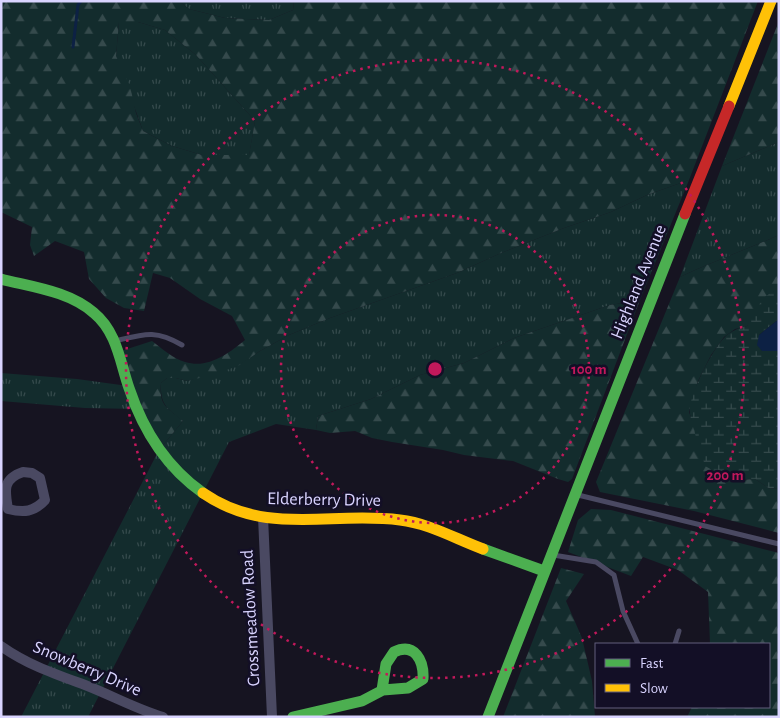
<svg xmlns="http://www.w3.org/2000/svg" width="780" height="718" font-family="'Alegreya Sans',sans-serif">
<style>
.grass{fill:url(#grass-tufts)}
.forest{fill:url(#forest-firs);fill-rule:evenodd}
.wetland{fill:url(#wetland-marsh)}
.water{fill:#0d2144}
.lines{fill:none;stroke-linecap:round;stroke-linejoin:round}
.stream{stroke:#0d2144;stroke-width:3}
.lane{stroke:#4a4962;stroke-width:5}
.street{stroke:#4a4962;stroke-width:10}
.fast{stroke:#4caf50;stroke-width:11}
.slow{stroke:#ffc107;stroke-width:11}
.jam{stroke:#c62828;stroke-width:11}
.ring{fill:none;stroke:#c2185b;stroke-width:2.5;stroke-dasharray:2.5 5}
.labels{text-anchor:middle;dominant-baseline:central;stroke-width:5;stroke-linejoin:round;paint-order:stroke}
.street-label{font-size:18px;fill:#d9d4ff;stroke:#130f26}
.centre{fill:#c2185b;stroke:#130f26;stroke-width:2.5}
.ring-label{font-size:15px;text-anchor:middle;font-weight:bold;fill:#c2185b;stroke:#130f26;stroke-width:5;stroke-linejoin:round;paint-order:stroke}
</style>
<defs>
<pattern id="grass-tufts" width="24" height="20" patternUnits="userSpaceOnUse" patternTransform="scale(1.25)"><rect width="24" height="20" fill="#132c2d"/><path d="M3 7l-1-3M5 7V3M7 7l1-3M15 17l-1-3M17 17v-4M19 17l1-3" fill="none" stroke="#354a4c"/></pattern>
<pattern id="forest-firs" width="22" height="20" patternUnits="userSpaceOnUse" patternTransform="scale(1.25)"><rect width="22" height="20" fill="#132c2d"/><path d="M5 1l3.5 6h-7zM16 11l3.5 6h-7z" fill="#354a4c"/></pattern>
<pattern id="wetland-marsh" width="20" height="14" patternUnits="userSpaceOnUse" patternTransform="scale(1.25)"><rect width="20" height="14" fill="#132c2d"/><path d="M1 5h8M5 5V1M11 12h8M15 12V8" fill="none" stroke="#354a4c"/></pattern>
</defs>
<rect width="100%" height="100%" fill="#161421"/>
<!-- grass -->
<g class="grass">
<polygon points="179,1 294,1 293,10 269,20 225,18 189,9"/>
<polygon points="119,22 138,22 165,30 196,55 255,121 249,156 202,155 172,146 143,131 116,56"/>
<path d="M779,142v93c-33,15 -66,26 -99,42l42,-111z"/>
<path d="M689,180l-49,120 -30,5 -96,33 -50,25 -44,12 -49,24 -53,17 -2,14 -40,-6 -47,18 -141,275h-67l138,-267 24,-29c-16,-13 -23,-16 -22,-38l6,-5h9l11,3 50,-15 23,-15 29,-16 41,-17 127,-45 44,-20 63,-25 47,-16 36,-17z"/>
<polygon points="1,373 77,379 128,386 136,409 85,408 1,401"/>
</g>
<!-- forest -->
<g class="forest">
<path d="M1,1h178l10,8 36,9 44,2 24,-10 1,-9h464l-69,179 -42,15 -36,17 -47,16 -63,25 -44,20 -127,45 -41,17 -29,16 -22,15 -26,9 -25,6 -11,-3h-9l-6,5c-2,24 6,24 22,38l-24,29 -41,-98 34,-11c9,7 22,18 33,21 23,7 43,-8 60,-22l-13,-24 -32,-17 -30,-21 -17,-5 -9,38 -20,-3 -18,-10 -17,-19 -5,-27 -29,-11 -21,15 -4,-11 2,-18 -31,-15zM119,22h19l27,8 31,25 59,66 -6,34h-47l-30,-9 -29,-15 -7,-18 -6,-27 -14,-30z"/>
<polygon points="779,21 779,142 722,166"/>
<path d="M779,235v56h-5l-27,35 -12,3 -11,8 -13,18 -13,26 -9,31 9,26 32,42 25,-1 15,10 9,-1v45l-85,-22 -94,-19 -4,-10 84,-205c33,-16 66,-27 99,-42z"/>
<polygon points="640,300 572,479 568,482 558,479 513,461 464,455 443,450 392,442 372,438 355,431 330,433 316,430 318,416 371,399 420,375 464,363 514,338 610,305"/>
<polygon points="591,509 611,510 779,553 779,717 687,717 692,707 769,707 769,644 710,644 708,592 678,570 643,557 631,576 568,552 578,520"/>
<polygon points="561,568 584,574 566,601 582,638 592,681 595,717 503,717"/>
</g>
<!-- wetland -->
<path class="wetland" d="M774,291h5v28l-20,16 3,16h17v137l-9,1 -15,-10 -25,1 -25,-14c-4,-16 -12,-35 -15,-52 -3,-16 22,-64 34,-76 6,-7 15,-10 23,-12l16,-28z"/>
<!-- water -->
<polygon class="water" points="779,319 779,351 762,351 757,345 759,335"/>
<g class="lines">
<!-- stream -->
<polyline class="stream" points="73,47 78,5 81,1"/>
<!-- lane -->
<g class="lane">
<path d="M115,341c29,-7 40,-12 67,4"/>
<polyline points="578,495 779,544"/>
<polyline points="553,555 596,562 614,575 623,611 638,644"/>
<polyline points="675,644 679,631"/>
</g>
<!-- street -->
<g class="street">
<path d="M23,472l9,1 8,5 5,22c-11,12 -21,13 -37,9 -3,-18 -6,-30 15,-37z"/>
<polyline points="263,517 272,717"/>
<path d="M1,646c27,19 54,28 84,39 26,10 51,24 78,32"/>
</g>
<!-- fast -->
<g class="fast">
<path d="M1,279c31,8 68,12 93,34 23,19 26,49 35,75 14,42 37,79 74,105"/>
<polyline points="483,549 544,571"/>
<path d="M293,717l69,-16 21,-11 25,-2 15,-9c1,-18 -8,-37 -29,-27l-8,12 -4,26"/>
<polyline points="488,717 685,214"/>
</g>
<!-- slow -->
<g class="slow">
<polyline points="729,106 771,1"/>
<path d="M203,493c64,44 127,18 197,27 28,3 56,19 83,29"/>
</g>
<!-- jam -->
<polyline class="jam" points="685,214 729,106"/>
</g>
<!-- distance rings -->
<g class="ring">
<circle cx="435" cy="369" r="154"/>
<circle cx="435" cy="369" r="309"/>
</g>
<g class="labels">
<!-- street labels -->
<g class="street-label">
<text transform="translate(639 282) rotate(-68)">Highland Avenue</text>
<text transform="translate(324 500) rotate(1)">Elderberry Drive</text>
<text transform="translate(251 618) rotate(-93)">Crossmeadow Road</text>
<text transform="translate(87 669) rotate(23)">Snowberry Drive</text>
</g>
</g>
<circle cx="435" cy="369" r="8" class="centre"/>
<g class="ring-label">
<text x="589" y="374">100 m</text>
<text x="725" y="480">200 m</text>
</g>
<!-- border -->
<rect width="780" height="718" fill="none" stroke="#d9d4ff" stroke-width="5"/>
<!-- legend -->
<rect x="595" y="643" width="175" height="65" fill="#130f26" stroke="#625e7d"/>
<rect x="605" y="659" width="25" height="8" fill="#4caf50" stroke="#625e7d"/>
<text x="640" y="668" font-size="15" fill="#d9d4ff">Fast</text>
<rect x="605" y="684" width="25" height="8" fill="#ffc107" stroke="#625e7d"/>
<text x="640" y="693" font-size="15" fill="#d9d4ff">Slow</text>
</svg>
